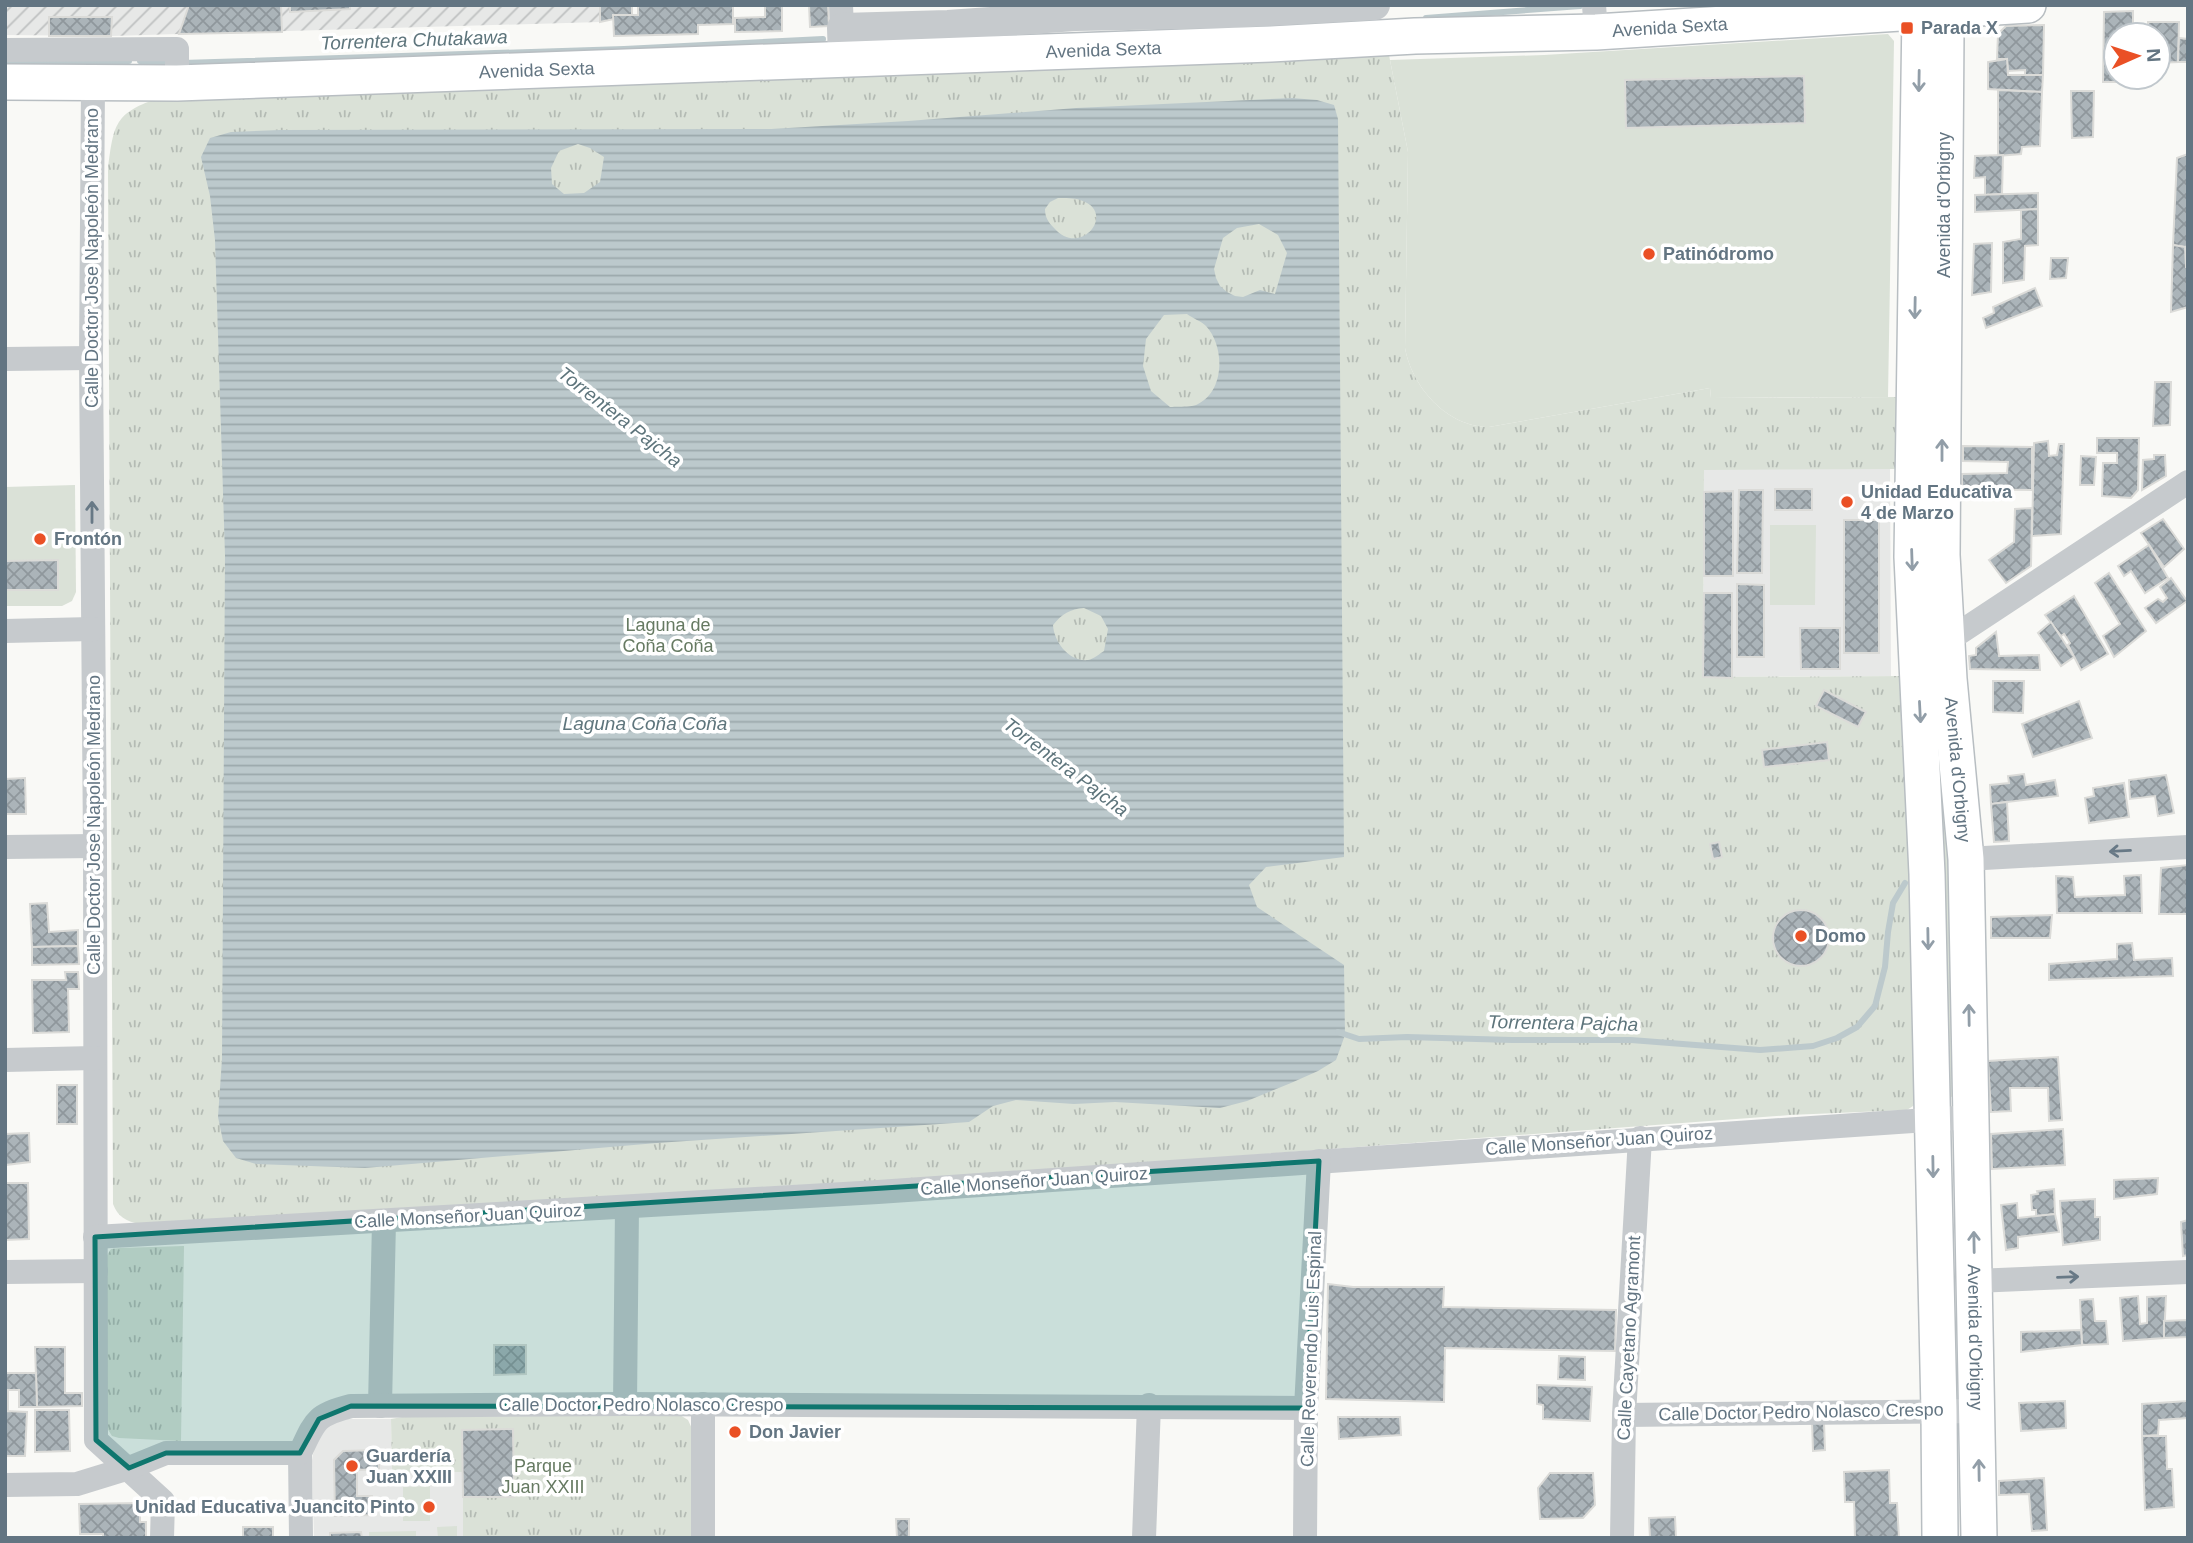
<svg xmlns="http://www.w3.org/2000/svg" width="2193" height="1543" font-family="Arial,sans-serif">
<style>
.built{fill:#e7e8e7}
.industrial{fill:url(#industrial-furrows)}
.grass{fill:#dae1d7}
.park{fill:url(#park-tufts)}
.water{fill:url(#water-rules);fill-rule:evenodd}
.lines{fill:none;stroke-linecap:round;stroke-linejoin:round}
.stream{stroke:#bcc9cc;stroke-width:6}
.building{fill:url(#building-cross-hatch);stroke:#dbdbd8;stroke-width:2}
.secondary-casing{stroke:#b8bec2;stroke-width:38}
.minor{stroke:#c6cacd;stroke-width:24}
.tertiary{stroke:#c6cacd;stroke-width:30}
.secondary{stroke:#fff;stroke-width:35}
.oneway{stroke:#929ea8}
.oneway2{stroke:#687986}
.marked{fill:#0f766e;fill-opacity:0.2;stroke:#0f766e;stroke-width:5;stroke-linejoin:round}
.poi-dot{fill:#ea5025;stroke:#fff;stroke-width:2.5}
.labels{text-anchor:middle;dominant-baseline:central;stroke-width:7;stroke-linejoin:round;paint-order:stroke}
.street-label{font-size:18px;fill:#637582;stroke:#fff}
.poi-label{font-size:18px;font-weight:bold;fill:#637582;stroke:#fff;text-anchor:start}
.park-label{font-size:18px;fill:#667a62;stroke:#fff}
.water-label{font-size:19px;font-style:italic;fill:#5e757c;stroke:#fff}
</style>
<defs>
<pattern id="industrial-furrows" width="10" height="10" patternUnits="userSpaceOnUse" patternTransform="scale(1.75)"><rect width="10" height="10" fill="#e7e8e7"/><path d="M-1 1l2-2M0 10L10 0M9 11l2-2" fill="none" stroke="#bfc1c1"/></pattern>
<pattern id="park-tufts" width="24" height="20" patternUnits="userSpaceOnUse" patternTransform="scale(1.75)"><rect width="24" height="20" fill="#dae1d7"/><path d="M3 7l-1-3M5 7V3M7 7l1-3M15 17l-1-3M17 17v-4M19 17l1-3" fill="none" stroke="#b4bbb4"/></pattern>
<pattern id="water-rules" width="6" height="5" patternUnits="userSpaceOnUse" patternTransform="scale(1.75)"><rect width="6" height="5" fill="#bcc9cc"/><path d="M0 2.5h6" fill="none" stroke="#9ca8ab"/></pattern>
<pattern id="building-cross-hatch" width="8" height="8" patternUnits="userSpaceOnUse" patternTransform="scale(1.75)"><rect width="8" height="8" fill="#abb4b9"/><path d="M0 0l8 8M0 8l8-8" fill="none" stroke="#8f979c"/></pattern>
</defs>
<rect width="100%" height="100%" fill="#f9f9f6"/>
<!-- built -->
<g class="built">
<polygon points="1704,469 1890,469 1891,676 1703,677"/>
<polygon points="336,1419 391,1419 392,1472 464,1472 463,1538 314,1538 312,1460 315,1444 323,1427"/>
</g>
<!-- industrial -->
<polygon class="industrial" points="5,5 600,5 600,22 111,36 5,35"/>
<!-- grass -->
<g class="grass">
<path d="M1888,34l6,7 -6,356 -177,1 -1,-10 -221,39c-42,0 -77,-40 -84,-79l3,-196 -18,-92 154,-5z"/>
<polygon points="75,485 76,592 72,601 62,606 5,606 5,487"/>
<polygon points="1770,525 1816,525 1815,605 1770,605"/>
<polygon points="1938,671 1951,869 1957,1096 1944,1098"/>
<polygon points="430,1486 430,1521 403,1521 403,1487"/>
<polygon points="457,1526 457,1538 438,1538 437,1527"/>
<polygon points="416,1531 416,1538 369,1538 369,1532"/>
</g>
<!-- park -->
<g class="park">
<path d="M1389,55l19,97 -3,196c7,39 42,79 84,79l221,-39 1,10 187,-1v72l-194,1 -1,207 202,-1 12,422 -4,8 -6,4 -117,5 -796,59 -855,50c-13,-3 -21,-7 -26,-20l-5,-1035c6,-49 8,-57 57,-73z"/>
<polygon points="184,1246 181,1441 119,1438 112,1436 107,1428 106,1257 111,1249 120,1248"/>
<polygon points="680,1415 688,1420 694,1433 694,1538 463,1538 463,1472 392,1472 391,1419 402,1417"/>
</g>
<!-- water -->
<path class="water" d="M1292,98l25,2 17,5 4,14 6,738 -78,10 -17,18 8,22 87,58 1,70 -9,25 -18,11 -27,12 -44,18 -27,7 -105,-6 -41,2 -58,-4 -23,6 -24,16 -312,21 -292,25 -109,-4 -20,-6 -13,-17 -5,-24 4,-58 3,-504 -10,-315 -5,-44 -9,-39 9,-19 21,-6 49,-2 491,-1 137,-8 168,-13zM578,144l12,4 14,9 -4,25 -16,11 -20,1 -12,-10 -1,-16 8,-17zM1058,198c7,0 16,0 22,2 38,11 1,59 -26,28 -6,-6 -9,-11 -9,-19l5,-7zM1259,224l19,11 9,18 -12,41 -15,-4 -17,7 -8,-1 -8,-4 -7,-6 -4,-8 -2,-9 9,-31 14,-10zM1187,314c5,4 14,7 19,12 19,20 19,65 -8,78 -7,4 -20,2 -28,3l-19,-16 -8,-25 3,-27 18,-24zM1084,608l17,8 7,13 -4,22c-5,3 -10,8 -16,9 -19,2 -34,-18 -35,-35 9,-11 17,-16 31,-17z"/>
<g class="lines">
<!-- stream -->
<g class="stream">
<polyline points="1426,18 1580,6"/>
<polyline points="140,61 171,63"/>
<polyline points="182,63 624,49 823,39"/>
<polyline points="5,64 129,61"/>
<polyline points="1338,1032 1359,1039 1407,1037 1512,1040 1631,1040 1760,1050 1813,1046 1837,1038 1857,1027 1875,1006 1885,967 1888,932 1893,903 1905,883"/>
</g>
</g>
<!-- building -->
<g class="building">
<polygon points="189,5 281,5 282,32 179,34"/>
<polygon points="290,5 350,5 350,9 290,12"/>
<polygon points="600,5 632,5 632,15 600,22"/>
<polygon points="638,5 733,5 733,24 698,25 698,34 614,36 613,15 638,15"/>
<polygon points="765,5 782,5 782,31 735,32 735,18 765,17"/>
<polygon points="809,5 828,5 829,26 810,27"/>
<polygon points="2133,11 2133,35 2116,35 2116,77 2132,77 2132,82 2103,82 2104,12"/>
<polygon points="49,17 112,17 111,36 49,36"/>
<polygon points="2148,22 2179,22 2178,62 2158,63 2158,35 2148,35"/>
<polygon points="2044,25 2043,75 2025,76 2025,70 2008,71 2007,59 1997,59 1998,34 2006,26"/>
<polygon points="2179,38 2188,39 2188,62 2178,62"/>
<polygon points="2007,59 2008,75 2043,75 2042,92 1988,89 1988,62"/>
<polygon points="1804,76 1805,123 1626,128 1625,80"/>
<polygon points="1998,90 2042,92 2040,146 2022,147 2021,154 1998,156"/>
<polygon points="2071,91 2094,91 2093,137 2072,138"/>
<polygon points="2188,154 2188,246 2185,247 2173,245 2177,158"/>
<polygon points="2003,155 2002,194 1985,195 1985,177 1974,178 1975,156"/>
<polygon points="2038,193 2038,209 1975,212 1975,195"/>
<polygon points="2038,209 2038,245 2025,246 2024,280 2003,283 2003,242 2021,239 2021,210"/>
<polygon points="1992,243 1991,292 1972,295 1974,244"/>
<polygon points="2173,245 2185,247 2186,267 2188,266 2188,307 2171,312"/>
<polygon points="2051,258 2068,258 2066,278 2050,279"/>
<polygon points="2035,288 2042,306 1986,328 1983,318 1994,313 1993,307"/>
<polygon points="2155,382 2171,382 2170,425 2153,426"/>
<polygon points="2097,438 2139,438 2138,490 2131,498 2102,496 2103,463 2117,463 2117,453 2097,453"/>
<polygon points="2048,441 2049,456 2057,455 2059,444 2064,444 2061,534 2032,536 2034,443"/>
<polygon points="1963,446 2032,447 2032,490 1962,489 1962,474 2007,473 2008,462 1963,461"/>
<polygon points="2154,455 2165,455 2166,476 2142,490 2143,460 2154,459"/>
<polygon points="2081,456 2096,457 2094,485 2080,485"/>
<rect x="1775" y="489" width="37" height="21"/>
<polygon points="1739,490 1763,490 1762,573 1737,573"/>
<polygon points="1733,491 1733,576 1704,576 1704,492"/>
<polygon points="2032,508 2031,566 2006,583 1989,560 2014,542 2015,509"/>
<polygon points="2163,519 2184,549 2164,567 2141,533"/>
<rect x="1844" y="520" width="35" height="133"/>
<polygon points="2149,545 2168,578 2145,593 2131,571 2124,576 2118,566"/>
<polygon points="58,560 58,590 5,590 5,561"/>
<polygon points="2109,573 2146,631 2114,657 2103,636 2120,624 2095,583"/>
<polygon points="2171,578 2187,601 2156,623 2145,608 2158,599 2163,602 2167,598 2160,587"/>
<polygon points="1737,584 1764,585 1764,657 1737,657"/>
<polygon points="1704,593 1732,593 1732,678 1703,677"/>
<polygon points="2074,596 2108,654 2081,670 2068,645 2070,643 2064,634 2061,636 2045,615"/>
<polygon points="2051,622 2074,657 2061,666 2038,633"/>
<polygon points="1800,628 1840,628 1840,669 1801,669"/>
<polygon points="1996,632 1999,656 2039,655 2040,670 1970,669 1969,656 1976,655 1976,648"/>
<polygon points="1993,681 2024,681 2023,713 1993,712"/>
<polygon points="1824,690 1866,712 1858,727 1816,706"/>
<polygon points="2079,701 2092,738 2033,757 2022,724"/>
<polygon points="1827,742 1829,760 1764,767 1762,750"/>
<polygon points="2024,774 2026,785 2055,780 2058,796 1991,804 1990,785 2009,783 2008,776"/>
<polygon points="2166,775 2174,813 2158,816 2155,796 2130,799 2129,780"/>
<polygon points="25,778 26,814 5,814 5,779"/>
<polygon points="2124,783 2129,817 2089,823 2085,798 2094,796 2093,788"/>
<polygon points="2007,802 2009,841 1994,842 1991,804"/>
<polygon points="1719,842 1722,857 1713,859 1710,844"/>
<polygon points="2188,865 2188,914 2159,914 2161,868"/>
<polygon points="2141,875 2142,913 2057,913 2056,876 2073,877 2075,897 2125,895 2124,876"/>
<polygon points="47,903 49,932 78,930 78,946 32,947 30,904"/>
<circle cx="1801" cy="938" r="28"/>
<polygon points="2052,915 2050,938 1991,938 1991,917"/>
<polygon points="2132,943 2134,960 2172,958 2173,976 2049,980 2049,964 2117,959 2117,944"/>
<polygon points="78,946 79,964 32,965 32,947"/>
<polygon points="65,972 78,972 79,989 68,989 69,1032 33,1033 32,980 66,980"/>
<polygon points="2058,1057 2062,1120 2049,1121 2048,1088 2010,1088 2011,1111 1991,1112 1988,1061"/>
<rect x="57" y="1085" width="20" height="39"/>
<polygon points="2063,1129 2065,1165 1992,1169 1991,1134"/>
<polygon points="29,1133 30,1162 5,1165 5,1134"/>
<polygon points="2158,1178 2157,1194 2114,1199 2114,1180"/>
<polygon points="5,1183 28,1183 29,1239 5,1240"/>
<polygon points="2054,1189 2055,1214 2036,1216 2036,1210 2032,1210 2031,1195 2038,1194 2037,1191"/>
<polygon points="2095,1199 2095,1217 2100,1217 2100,1240 2063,1245 2060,1201"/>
<polygon points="2017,1203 2018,1218 2055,1214 2059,1232 2018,1237 2018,1248 2006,1250 2001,1205"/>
<polygon points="2188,1220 2188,1255 2183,1256 2181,1222"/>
<polygon points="1328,1284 1353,1287 1444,1287 1443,1307 1616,1310 1615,1351 1445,1348 1444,1402 1326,1399"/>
<polygon points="2138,1296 2140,1324 2147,1323 2147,1297 2166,1296 2164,1338 2123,1341 2120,1298"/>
<polygon points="2093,1299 2095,1321 2106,1321 2108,1344 2082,1345 2080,1300"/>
<polygon points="2188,1320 2188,1337 2164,1338 2164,1321"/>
<polygon points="2081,1330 2082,1345 2021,1352 2021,1332"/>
<polygon points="494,1345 526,1345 526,1374 494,1375"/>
<polygon points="35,1347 65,1347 65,1393 82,1393 82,1406 37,1407"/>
<polygon points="1559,1356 1585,1357 1585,1380 1558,1379"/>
<polygon points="5,1373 36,1373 37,1407 19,1407 19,1390 8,1390 8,1411 5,1411"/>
<polygon points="1537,1385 1592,1387 1590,1421 1543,1419 1543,1405 1537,1404"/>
<polygon points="2065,1401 2066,1428 2021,1431 2019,1403"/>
<polygon points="2188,1401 2188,1418 2159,1420 2158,1435 2142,1436 2142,1404"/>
<polygon points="35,1410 69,1410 70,1451 35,1452"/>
<polygon points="5,1411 27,1412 25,1456 5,1456"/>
<polygon points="1338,1417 1400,1417 1401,1435 1339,1439"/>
<polygon points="1812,1422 1824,1422 1825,1450 1813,1451"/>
<polygon points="513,1429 514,1497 463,1497 462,1430"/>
<polygon points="2142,1436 2166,1436 2167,1469 2172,1469 2174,1507 2145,1510"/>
<polygon points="379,1450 379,1469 357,1470 357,1496 372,1496 373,1515 335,1516 334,1460 343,1451"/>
<polygon points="1889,1470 1890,1503 1897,1503 1899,1538 1855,1538 1854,1502 1845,1502 1844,1472"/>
<polygon points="1550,1473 1593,1473 1595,1505 1583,1518 1540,1519 1538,1488"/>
<polygon points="2044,1478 2047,1530 2032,1531 2029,1494 1999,1495 1999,1481"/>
<polygon points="140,1503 140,1522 146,1522 146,1538 103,1538 103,1534 80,1534 79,1504"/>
<polygon points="1675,1517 1676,1538 1650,1538 1649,1518"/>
<polygon points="896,1519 909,1519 909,1538 897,1538"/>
<rect x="243" y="1527" width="30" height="11"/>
<polygon points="361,1532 362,1538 330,1538 330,1533"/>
</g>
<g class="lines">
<defs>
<g id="secondary">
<polyline points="1916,5 1920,12 1912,557 1927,874 1939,1411 1940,1538"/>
<path id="s1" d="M1940,5l6,26 -4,524 7,124 17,180 13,679"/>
<path id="s2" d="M5,82l172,1 1094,-39 144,-8 181,-4 432,-27"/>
</g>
</defs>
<!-- secondary casing -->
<use href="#secondary" class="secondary-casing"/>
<!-- minor -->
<g class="minor">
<polyline points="841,5 842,28"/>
<polyline points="1594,5 1596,32"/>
<polyline points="5,50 177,49 177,83"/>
<polyline points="93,83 91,358 95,846 96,1440 163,1501 162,1538"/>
<polyline points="5,359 91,358"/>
<polyline points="5,631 93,629"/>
<polyline points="1935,642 1947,641 2188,482"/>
<polyline points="5,847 95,846"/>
<polyline points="1966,859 2188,847"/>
<polyline points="5,1060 95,1058"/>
<polyline points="95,1237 878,1192 1971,1117"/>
<polyline points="5,1272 96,1271"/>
<polyline points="1975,1281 2188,1272"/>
<polyline points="625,1404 627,1207"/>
<polyline points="380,1406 384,1221"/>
<polyline points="1624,1415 1978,1411"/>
<polyline points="300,1453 301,1538"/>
<path d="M5,1485l72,-1 52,-16 37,-15h134c15,-32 15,-38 51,-47l274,-2 681,4"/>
<polyline points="703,1538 703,1404"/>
<polyline points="1144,1538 1149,1405"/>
<polyline points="1305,1538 1306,1408 1319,1161"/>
<polyline points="1622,1538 1624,1415 1640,1138"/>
</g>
<!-- tertiary -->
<polyline class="tertiary" points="843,58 842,28 948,25 1075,16 1234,13 1375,5"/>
<!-- secondary -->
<use href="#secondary" class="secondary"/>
</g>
<!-- one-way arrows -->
<defs><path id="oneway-shaft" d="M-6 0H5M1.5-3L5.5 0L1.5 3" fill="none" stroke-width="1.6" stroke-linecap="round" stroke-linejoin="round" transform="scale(1.75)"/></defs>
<g class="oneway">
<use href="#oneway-shaft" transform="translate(1919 81) rotate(91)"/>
<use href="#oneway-shaft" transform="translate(1915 308) rotate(91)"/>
<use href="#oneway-shaft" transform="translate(1942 450) rotate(-90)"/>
<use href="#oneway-shaft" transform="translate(1912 560) rotate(88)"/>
<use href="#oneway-shaft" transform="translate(1920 712) rotate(87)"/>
<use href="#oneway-shaft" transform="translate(1928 939) rotate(89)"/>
<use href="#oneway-shaft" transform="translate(1969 1015) rotate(-91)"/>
<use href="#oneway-shaft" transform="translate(1933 1167) rotate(89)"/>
<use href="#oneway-shaft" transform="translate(1974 1242) rotate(-91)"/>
<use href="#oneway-shaft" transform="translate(1979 1470) rotate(-91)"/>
</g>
<g class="oneway2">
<use href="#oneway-shaft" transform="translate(92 512) rotate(-90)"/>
<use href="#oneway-shaft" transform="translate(2120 851) rotate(177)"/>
<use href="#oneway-shaft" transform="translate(2068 1277) rotate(-2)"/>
</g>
<!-- marked area -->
<path class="marked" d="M1319,1161l-13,247 -955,-2 -32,13 -19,34h-134l-37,15 -33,-28 -1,-203z"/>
<!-- markers -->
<g class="poi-dot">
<rect x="1900" y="21" width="14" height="14" rx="3.5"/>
<circle cx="1649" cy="254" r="7"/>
<circle cx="1847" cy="502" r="7"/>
<circle cx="40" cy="539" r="7"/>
<circle cx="1801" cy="936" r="7"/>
<circle cx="735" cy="1432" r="7"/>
<circle cx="352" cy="1466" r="7"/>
<circle cx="429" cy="1507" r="7"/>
</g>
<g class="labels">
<!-- street labels -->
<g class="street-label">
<text stroke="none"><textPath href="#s2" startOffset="1666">Avenida Sexta</textPath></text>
<text stroke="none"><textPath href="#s2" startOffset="1099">Avenida Sexta</textPath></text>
<text stroke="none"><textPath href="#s2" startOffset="532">Avenida Sexta</textPath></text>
<text transform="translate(1944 205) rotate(-90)">Avenida d'Orbigny</text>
<text transform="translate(92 258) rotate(-90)">Calle Doctor Jose Napoleón Medrano</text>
<text stroke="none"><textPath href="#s1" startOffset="766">Avenida d'Orbigny</textPath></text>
<text transform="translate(94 825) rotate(-90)">Calle Doctor Jose Napoleón Medrano</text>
<text transform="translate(1599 1141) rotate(-4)">Calle Monseñor Juan Quiroz</text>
<text transform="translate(1034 1181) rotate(-4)">Calle Monseñor Juan Quiroz</text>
<text transform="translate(468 1216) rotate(-3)">Calle Monseñor Juan Quiroz</text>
<text stroke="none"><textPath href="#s1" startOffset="1334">Avenida d'Orbigny</textPath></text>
<text transform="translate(1629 1338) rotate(-87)">Calle Cayetano Agramont</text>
<text transform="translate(1311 1349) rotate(-88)">Calle Reverendo Luis Espinal</text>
<text x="641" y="1405">Calle Doctor Pedro Nolasco Crespo</text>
<text transform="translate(1801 1412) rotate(-1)">Calle Doctor Pedro Nolasco Crespo</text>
</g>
<!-- poi labels -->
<g class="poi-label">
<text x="1921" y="28">Parada X</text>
<text x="1663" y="254">Patinódromo</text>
<text x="1861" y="492">Unidad Educativa<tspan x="1861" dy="21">4 de Marzo</tspan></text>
<text x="54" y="539">Frontón</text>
<text x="1815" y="936">Domo</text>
<text x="749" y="1432">Don Javier</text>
<text x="366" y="1456">Guardería<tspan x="366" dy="21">Juan XXIII</tspan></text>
<text x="415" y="1507" text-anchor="end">Unidad Educativa Juancito Pinto</text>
</g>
<!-- park labels -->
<g class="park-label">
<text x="668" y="625">Laguna de<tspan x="668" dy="21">Coña Coña</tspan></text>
<text x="543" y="1466">Parque<tspan x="543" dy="21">Juan XXIII</tspan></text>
</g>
<!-- water labels -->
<g class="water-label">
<text transform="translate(414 40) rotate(-2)">Torrentera Chutakawa</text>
<text transform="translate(620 417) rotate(38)">Torrentera Pajcha</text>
<text x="645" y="723">Laguna Coña Coña</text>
<text transform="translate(1066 767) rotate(37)">Torrentera Pajcha</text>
<text transform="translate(1563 1023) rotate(1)">Torrentera Pajcha</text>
</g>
</g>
<!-- border -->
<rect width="2193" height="1543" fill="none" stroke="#637582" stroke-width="14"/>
<!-- north arrow -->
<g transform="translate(2137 56) rotate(87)"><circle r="33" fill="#ffffff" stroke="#c1c8cd" stroke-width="2"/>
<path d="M0-5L12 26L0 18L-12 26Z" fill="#ea5025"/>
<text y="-10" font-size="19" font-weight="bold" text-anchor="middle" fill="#637582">N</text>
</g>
</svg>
